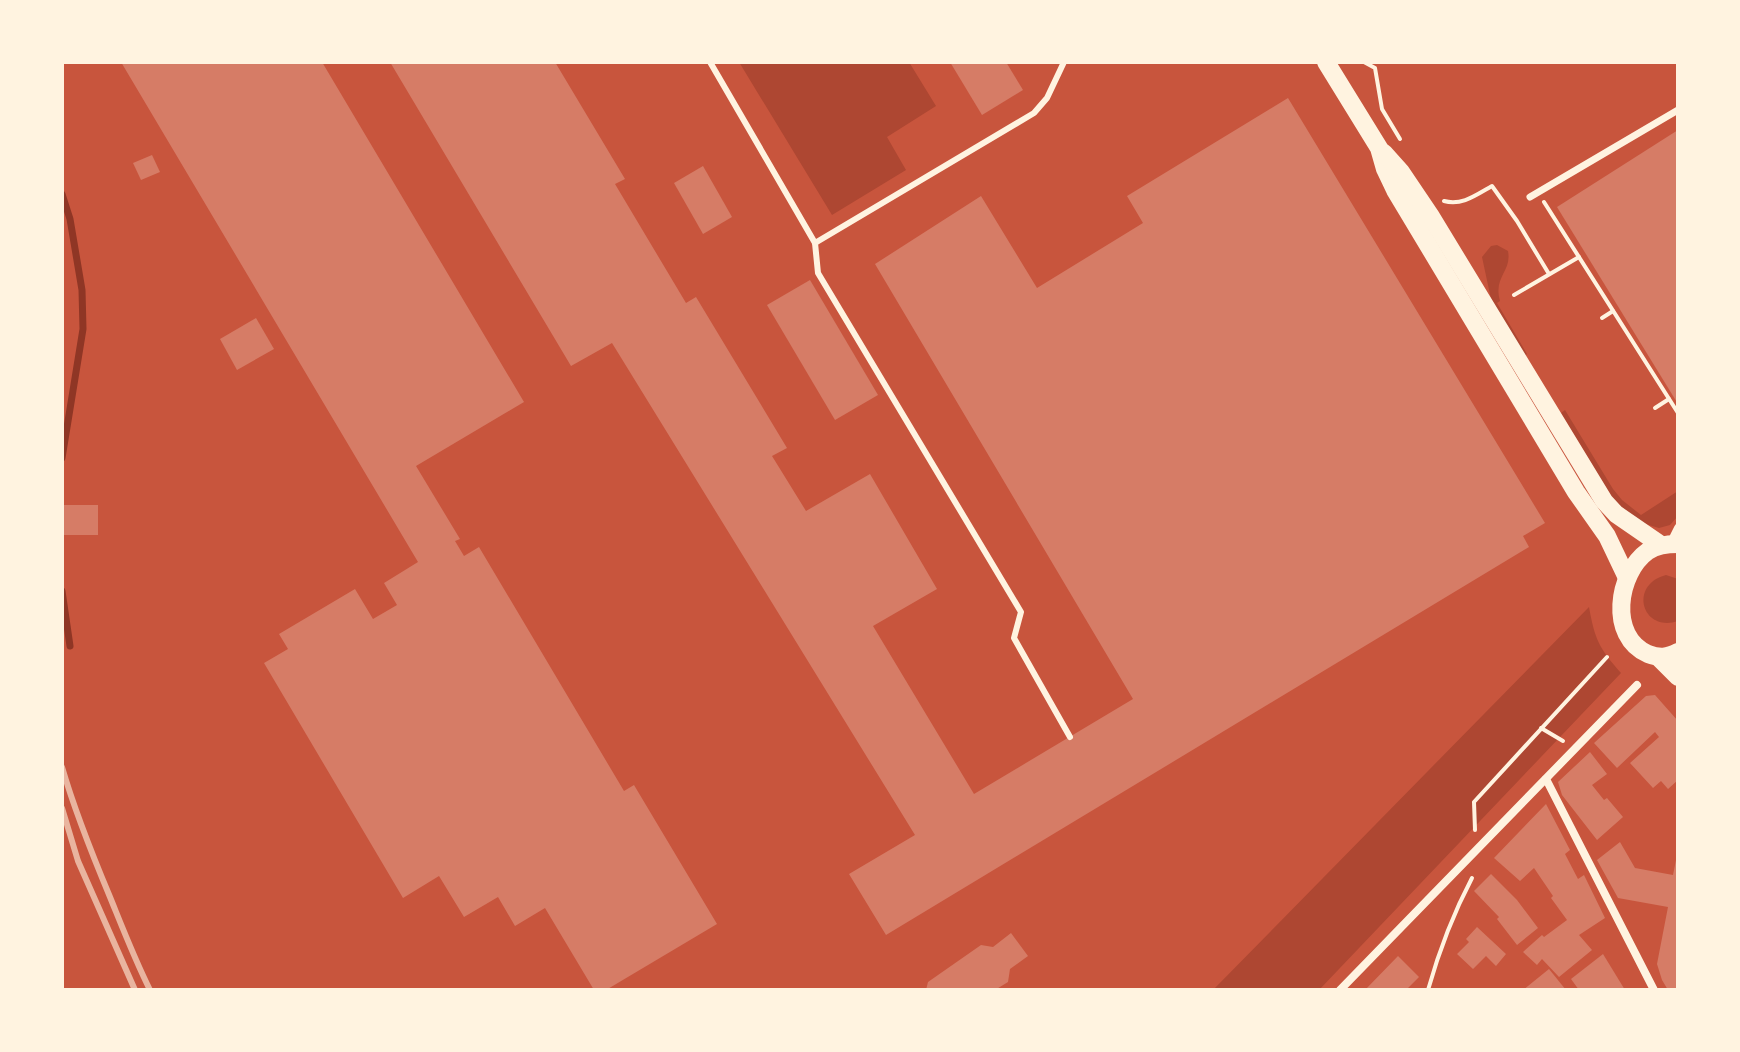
<svg xmlns="http://www.w3.org/2000/svg" width="1740" height="1052" font-family="Roboto,sans-serif">
<style>
.green{fill:#ae4732}
.lines{fill:none;stroke-linecap:round;stroke-linejoin:round}
.stream{stroke:#8f3625;stroke-width:7}
.building{fill:#d67c66}
.path{stroke:#fff3e0;stroke-width:4}
.service{stroke:#fff3e0;stroke-width:6}
.pedestrian{stroke:#fff3e0;stroke-width:7}
.minor{stroke:#fff3e0;stroke-width:8}
.primary{stroke:#fff3e0;stroke-width:18}
.rail{stroke:#e9b49f;stroke-width:6}
</style>
<rect width="100%" height="100%" fill="#c8553d"/>
<!-- green -->
<g class="green">
<polygon points="739,62 909,62 936,106 887,137 906,170 832,215"/>
<path d="M1497,245l11,6c4,21 -15,25 -8,50l-3,2 30,51 -2,2 -34,-57 -9,-42 9,-11z"/>
<polygon points="1565,410 1613,489 1622,500 1641,515 1678,491 1678,516 1670,525 1659,528 1642,523 1614,501 1561,413"/>
<path d="M1666,575l12,4v42c-36,12 -50,-36 -12,-46z"/>
<path d="M1589,607c6,33 10,41 32,66l-302,317h-106z"/>
</g>
<g class="lines">
<!-- stream -->
<g class="stream">
<polyline points="62,194 70,219 82,290 83,329 62,458"/>
<polyline points="62,591 70,646"/>
</g>
</g>
<!-- building -->
<g class="building">
<polygon points="121,62 322,62 524,402 416,466 460,539 455,541 464,556 479,547 624,791 634,785 717,924 606,990 594,990 545,908 515,926 498,897 464,917 439,876 403,898 264,663 288,649 279,634 355,589 373,619 397,605 384,583 418,562"/>
<polygon points="390,62 555,62 625,179 615,184 686,303 696,297 787,448 772,456 806,511 870,474 937,589 873,626 974,794 1133,699 875,264 981,196 1037,288 1143,223 1127,196 1288,98 1545,523 1523,536 1529,547 886,935 849,874 915,835 612,343 571,366"/>
<polygon points="950,62 1006,62 1023,90 982,115"/>
<polygon points="1678,130 1678,404 1557,207"/>
<polygon points="152,155 160,172 141,180 133,163"/>
<polygon points="703,166 732,217 703,234 674,183"/>
<polygon points="810,280 878,395 835,420 767,305"/>
<polygon points="256,318 274,349 237,370 220,339"/>
<rect x="63" y="505" width="35" height="30"/>
<polygon points="1655,695 1678,721 1678,780 1668,789 1661,781 1653,788 1630,763 1659,737 1655,732 1617,768 1594,743 1646,696"/>
<polygon points="1590,752 1607,774 1592,785 1604,800 1607,798 1623,817 1597,840 1562,795 1558,782"/>
<polygon points="1546,804 1570,850 1565,854 1578,879 1584,875 1605,918 1579,935 1592,950 1559,977 1542,959 1537,965 1523,952 1542,935 1544,937 1567,920 1551,898 1553,896 1534,868 1520,881 1494,858"/>
<polygon points="1620,842 1635,868 1673,875 1677,855 1678,855 1678,990 1668,990 1662,980 1657,964 1668,907 1618,898 1597,860"/>
<polygon points="1491,874 1517,900 1538,928 1517,945 1497,919 1499,917 1474,891"/>
<polygon points="1477,927 1506,954 1496,966 1486,956 1473,969 1457,954 1469,942 1466,939"/>
<polygon points="1011,933 1028,956 1010,969 1008,982 995,990 926,990 928,982 981,945 993,947"/>
<polygon points="1603,954 1625,990 1579,990 1571,979"/>
<polygon points="1398,956 1419,977 1408,988 1410,990 1365,990"/>
<polygon points="1549,969 1566,990 1523,990"/>
</g>
<g class="lines">
<!-- path -->
<g class="path">
<polyline points="1364,62 1375,68 1382,109 1400,139"/>
<path d="M1444,201c18,5 32,-6 48,-15l25,35 32,53"/>
<polyline points="1544,202 1678,413"/>
<polyline points="1514,295 1579,257"/>
<polyline points="1602,318 1613,311"/>
<polyline points="1655,408 1669,399"/>
<polyline points="1541,728 1563,741"/>
<polyline points="1475,830 1474,802 1607,657"/>
<path d="M1428,990c11,-39 25,-76 44,-112"/>
</g>
<!-- service -->
<g class="service">
<polyline points="710,62 815,243 1034,113 1047,98 1064,62"/>
<polyline points="815,243 818,273 1021,612 1014,638 1070,737"/>
</g>
<!-- pedestrian -->
<polyline class="pedestrian" points="1530,197 1678,110"/>
<!-- minor -->
<g class="minor">
<polyline points="1670,544 1678,528"/>
<polyline points="1546,779 1654,990"/>
<polyline points="1340,990 1637,685"/>
</g>
<!-- primary -->
<g class="primary">
<polyline points="1326,62 1379,148 1385,169 1395,190 1576,492 1607,536 1627,578"/>
<polyline points="1384,153 1401,172 1430,215 1604,501 1616,514 1661,545"/>
<path d="M1678,544c-11,0 -21,1 -30,7 -31,22 -40,86 0,103 11,4 19,4 30,-2"/>
<polyline points="1658,657 1678,677"/>
</g>
<!-- rail -->
<g class="rail">
<path d="M62,767c13,45 30,87 48,130 13,32 25,63 40,93"/>
<polyline points="62,808 78,861 135,990"/>
</g>
</g>
<!-- border -->
<rect width="1740" height="1052" fill="none" stroke="#fff3e0" stroke-width="128"/>
</svg>
